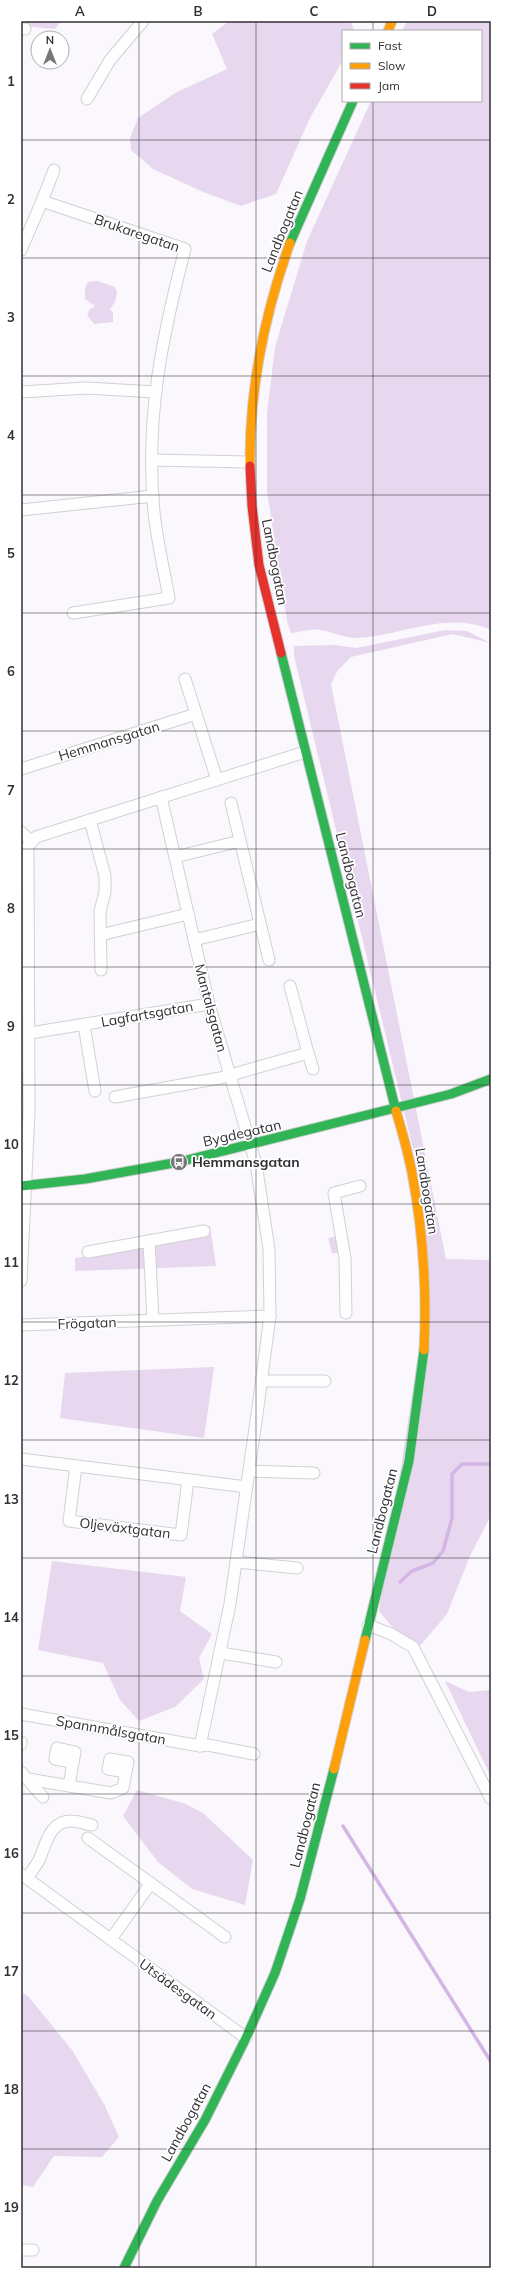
<svg xmlns="http://www.w3.org/2000/svg" width="512" height="2289" font-family="Mulish,sans-serif">
<style>
.green{fill:#e7d8f0}
.lines{fill:none;stroke-linecap:round;stroke-linejoin:round}
.stream{stroke:#d4b6e4;stroke-width:3.5}
.street-casing{stroke:#d3d0d4;stroke-width:13}
.fast-casing{stroke:#d3d0d4;stroke-width:11}
.slow-casing{stroke:#d3d0d4;stroke-width:11}
.jam-casing{stroke:#d3d0d4;stroke-width:11}
.street{stroke:#fefeff;stroke-width:11}
.fast{stroke:#30b455;stroke-width:9}
.slow{stroke:#ff9f0a;stroke-width:9}
.jam{stroke:#e5322d;stroke-width:9}
.grid{fill:none;stroke:#333035;stroke-width:1;stroke-opacity:0.55}
.labels{text-anchor:middle;dominant-baseline:central;stroke-width:3.5;stroke-linejoin:round;paint-order:stroke}
.street-label{font-size:14px;fill:#333035;stroke:#fff}
.poi-label{font-size:14px;font-weight:bold;fill:#333035;stroke:#fff;text-anchor:start}
.neatline{fill:none;stroke:#333035;stroke-width:1.5}
.grid-label{font-size:13px;text-anchor:middle;font-weight:bold;fill:#333035}
</style>
<rect width="100%" height="100%" fill="#fbf8fd"/>
<!-- green -->
<g class="green">
<polygon points="21,21 61,21 55,29 21,26"/>
<polygon points="229,21 351,21 354,31 343,31 343,60 310,118 276,194 241,206 203,192 153,169 131,150 130,138 138,118 175,93 227,69 212,34"/>
<path d="M407,21h84v609c-44,-20 -89,6 -135,8 -12,0 -23,-6 -35,-8 -9,-2 -21,2 -30,3l-4,-12 -20,-130v-78l8,-66 32,-106 64,-140h110v-70h-79z"/>
<polygon points="98,281 115,287 117,292 115,302 110,309 113,313 113,322 94,324 87,315 90,309 95,306 85,299 85,288 88,282"/>
<polygon points="445,630 467,631 491,643 453,634 351,657 338,670 331,684 446,1259 491,1260 491,1515 470,1556 447,1614 420,1646 399,1635 379,1611 428,1290 424,1194 294,656 294,646 335,645 356,648"/>
<polygon points="210,1226 216,1266 75,1271 75,1258 208,1234 206,1227"/>
<polygon points="337,1236 339,1253 332,1253 328,1238"/>
<polygon points="214,1367 204,1438 60,1418 65,1373"/>
<polygon points="52,1561 186,1577 180,1611 212,1634 199,1658 204,1679 175,1707 139,1721 120,1700 103,1663 38,1650"/>
<polygon points="445,1681 469,1692 491,1690 491,1777"/>
<polygon points="137,1790 186,1804 203,1813 253,1860 245,1905 192,1889 158,1862 123,1816"/>
<polygon points="21,1992 28,1996 72,2050 104,2104 119,2137 102,2157 54,2156 33,2187 21,2185"/>
</g>
<g class="lines">
<!-- stream -->
<g class="stream">
<polyline points="400,1582 412,1571 433,1563 443,1551 452,1518 452,1474 462,1464 491,1464"/>
<polyline points="343,1826 491,2062"/>
</g>
<defs>
<g id="street">
<polyline points="21,29 25,29"/>
<polyline points="87,99 110,60 143,21"/>
<polyline points="42,201 54,170"/>
<path d="M21,250l21,-49 143,48c-23,88 -40,170 -31,263 3,29 10,58 15,86l-96,15"/>
<polyline points="21,392 86,388 156,392"/>
<polyline points="152,460 248,462"/>
<polyline points="21,510 153,496"/>
<polyline points="185,679 217,780"/>
<polyline points="21,769 196,714"/>
<polyline points="161,797 209,1004 256,1164 269,1249 270,1316 258,1407 230,1604 200,1746"/>
<polyline points="231,803 269,960"/>
<polyline points="90,820 105,876 105,892 100,911 101,970"/>
<polyline points="21,832 31,841"/>
<polyline points="175,857 240,841"/>
<polyline points="100,935 188,914"/>
<polyline points="194,940 260,924"/>
<polyline points="290,986 308,1053"/>
<polyline points="84,1025 95,1091"/>
<polyline points="30,1033 209,1004"/>
<polyline points="115,1097 220,1078 308,1053 313,1069"/>
<polyline points="149,1241 153,1320"/>
<polyline points="88,1252 204,1231"/>
<polyline points="21,1281 29,1113 28,846 36,837 305,752"/>
<polyline points="346,1313 345,1258 334,1193 360,1186"/>
<polyline points="21,1325 270,1316"/>
<polyline points="261,1381 325,1381"/>
<polyline points="21,1459 247,1487"/>
<polyline points="76,1466 69,1521 181,1535 188,1480"/>
<polyline points="249,1471 314,1473"/>
<polyline points="237,1562 297,1568"/>
<polyline points="368,1625 391,1634 413,1647 491,1799"/>
<polyline points="221,1653 276,1662"/>
<polyline points="21,1714 200,1746 208,1745 254,1754"/>
<polyline points="21,1742 21,1744"/>
<polygon points="57,1748 75,1752 73,1762 55,1759"/>
<polygon points="110,1759 128,1762 126,1772 108,1769"/>
<polyline points="21,1772 43,1797"/>
<polyline points="28,1779 111,1793 123,1788 126,1772"/>
<polyline points="69,1786 73,1762"/>
<polyline points="88,1838 225,1937"/>
<polyline points="21,1874 246,2038"/>
<path d="M27,1878c4,-6 9,-12 12,-18 7,-15 10,-39 32,-39 7,0 14,3 21,4"/>
<polyline points="111,1939 151,1883"/>
<polyline points="21,2250 33,2250"/>
</g>
<g id="fast">
<polyline points="290,243 353,101"/>
<polyline points="281,653 396,1111"/>
<polyline points="21,1186 85,1179 179,1162 451,1094 491,1079"/>
<polyline points="365,1640 409,1461 424,1350"/>
<polyline points="124,2268 157,2201 205,2120 246,2038 275,1973 300,1899 334,1769"/>
</g>
<g id="slow">
<polyline points="388,31 392,21"/>
<path d="M250,466c-1,-78 14,-150 40,-223"/>
<path d="M396,1111c6,20 12,41 16,62 11,58 15,119 12,177"/>
<polyline points="334,1769 365,1640"/>
</g>
<polyline id="jam" points="250,466 252,506 259,565 281,653"/>
</defs>
<!-- street casing -->
<use href="#street" class="street-casing"/>
<!-- fast casing -->
<use href="#fast" class="fast-casing"/>
<!-- slow casing -->
<use href="#slow" class="slow-casing"/>
<!-- jam casing -->
<use href="#jam" class="jam-casing"/>
<!-- street -->
<use href="#street" class="street"/>
<!-- fast -->
<use href="#fast" class="fast"/>
<!-- slow -->
<use href="#slow" class="slow"/>
<!-- jam -->
<use href="#jam" class="jam"/>
</g>
<!-- grid -->
<path class="grid" d="M139,21v2247M256,21v2247M373,21v10M373,101v2167M21,140h470M21,258h470M21,376h470M21,495h470M21,613h470M21,731h470M21,849h470M21,967h470M21,1085h470M21,1204h470M21,1322h470M21,1440h470M21,1558h470M21,1676h470M21,1794h470M21,1913h470M21,2031h470M21,2149h470"/>
<!-- icons -->
<defs>
<symbol id="bus-disc" viewBox="-11 -11 22 22"><circle r="9.5" fill="#79767b" stroke="#fff"/><path d="M-5-6H5V4H4V6H2V4H-2V6H-4V4H-5ZM-3.5-4V0h7V-4ZM-3.5 1.2v1.5H-2V1.2ZM2 1.2v1.5H3.5V1.2Z" fill="#fff"/></symbol>
</defs>
<g fill-rule="evenodd">
<use href="#bus-disc" x="169" y="1152" width="20" height="20"/>
</g>
<g class="labels">
<!-- street labels -->
<g class="street-label">
<text transform="translate(282 231) rotate(-68)">Landbogatan</text>
<text transform="translate(137 233) rotate(19)">Brukaregatan</text>
<text transform="translate(275 562) rotate(79)">Landbogatan</text>
<text transform="translate(109 741) rotate(-17)">Hemmansgatan</text>
<text transform="translate(351 875) rotate(76)">Landbogatan</text>
<text transform="translate(211 1008) rotate(75)">Mantalsgatan</text>
<text transform="translate(147 1014) rotate(-10)">Lagfartsgatan</text>
<text transform="translate(242 1133) rotate(-13)">Bygdegatan</text>
<text transform="translate(427 1191) rotate(81)">Landbogatan</text>
<text transform="translate(87 1323) rotate(-2)">Frögatan</text>
<text transform="translate(382 1511) rotate(-76)">Landbogatan</text>
<text transform="translate(125 1528) rotate(7)">Oljeväxtgatan</text>
<text transform="translate(111 1730) rotate(10)">Spannmålsgatan</text>
<text transform="translate(305 1825) rotate(-76)">Landbogatan</text>
<text transform="translate(178 1989) rotate(36)">Utsädesgatan</text>
<text transform="translate(186 2122) rotate(-61)">Landbogatan</text>
</g>
<!-- poi labels -->
<g class="poi-label">
<text x="192" y="1162">Hemmansgatan</text>
</g>
</g>
<!-- border -->
<rect width="512" height="2289" fill="none" stroke="#ffffff" stroke-width="44"/>
<!-- legend -->
<rect x="342" y="30" width="140" height="72" fill="#ffffff" stroke="#adacae"/>
<rect x="350" y="43" width="20" height="6" fill="#30b455" stroke="#adacae"/>
<text x="378" y="50" font-size="12" fill="#333035">Fast</text>
<rect x="350" y="63" width="20" height="6" fill="#ff9f0a" stroke="#adacae"/>
<text x="378" y="70" font-size="12" fill="#333035">Slow</text>
<rect x="350" y="83" width="20" height="6" fill="#e5322d" stroke="#adacae"/>
<text x="378" y="90" font-size="12" fill="#333035">Jam</text>
<!-- north arrow -->
<g transform="translate(50 50)"><circle r="19" fill="#ffffff" stroke="#adacae"/>
<path d="M0-3L7 15L0 10L-7 15Z" fill="#79767b"/>
<text y="-6" font-size="11" font-weight="bold" text-anchor="middle" fill="#333035">N</text>
</g>
<rect x="22" y="22" width="468" height="2245" class="neatline"/>
<g class="grid-label">
<text x="80" y="16">A</text>
<text x="198" y="16">B</text>
<text x="314" y="16">C</text>
<text x="432" y="16">D</text>
<text x="11" y="86">1</text>
<text x="11" y="204">2</text>
<text x="11" y="322">3</text>
<text x="11" y="440">4</text>
<text x="11" y="558">5</text>
<text x="11" y="676">6</text>
<text x="11" y="795">7</text>
<text x="11" y="913">8</text>
<text x="11" y="1031">9</text>
<text x="11" y="1149">10</text>
<text x="11" y="1267">11</text>
<text x="11" y="1385">12</text>
<text x="11" y="1504">13</text>
<text x="11" y="1622">14</text>
<text x="11" y="1740">15</text>
<text x="11" y="1858">16</text>
<text x="11" y="1976">17</text>
<text x="11" y="2094">18</text>
<text x="11" y="2212">19</text>
</g>
</svg>
